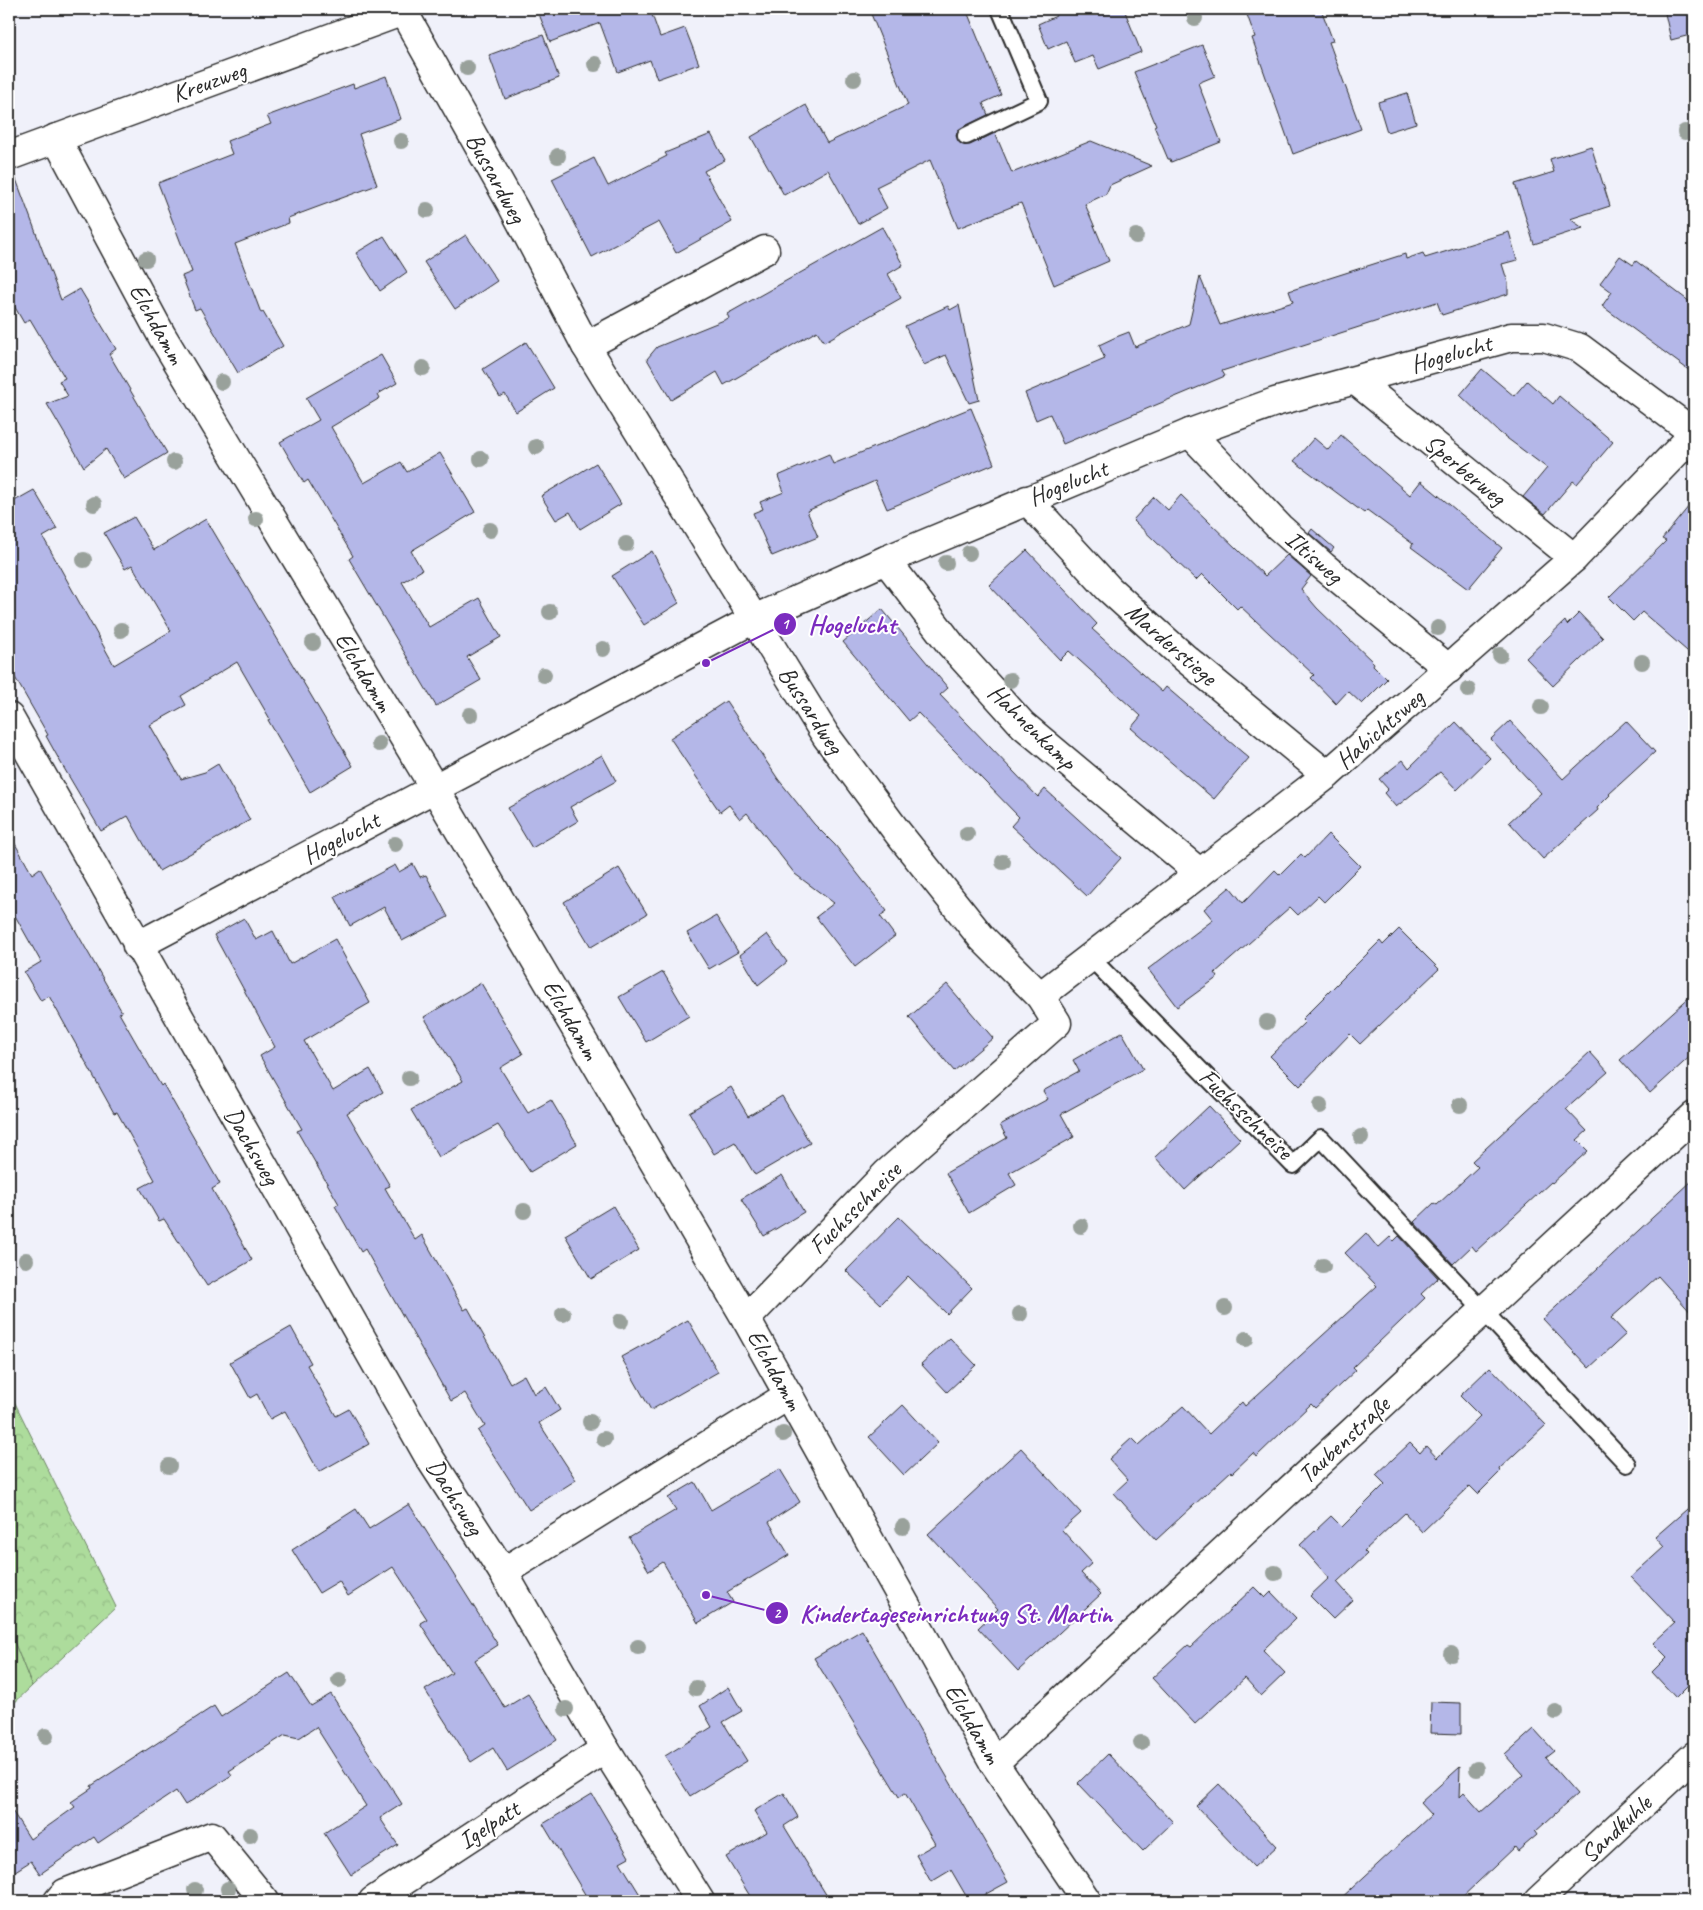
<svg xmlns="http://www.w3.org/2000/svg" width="1703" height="1910" font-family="Caveat,sans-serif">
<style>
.green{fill:#addc9c;stroke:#6c8464}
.forest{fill:url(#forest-crowns);stroke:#6c8464}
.building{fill:#b4b7e8;stroke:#2b2b2b}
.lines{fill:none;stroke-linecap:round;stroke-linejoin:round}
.service-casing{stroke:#2b2b2b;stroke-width:20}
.minor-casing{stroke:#2b2b2b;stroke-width:31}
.service{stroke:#fff;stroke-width:16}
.minor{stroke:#fff;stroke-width:28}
.tree{fill:#99a19b}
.labels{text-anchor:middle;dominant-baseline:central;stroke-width:4;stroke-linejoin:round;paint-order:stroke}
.street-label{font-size:25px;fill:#2b2b2b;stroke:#fff}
.leader{fill:none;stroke:#7b2cbf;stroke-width:2}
.callout-dot{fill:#7b2cbf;stroke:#fff;stroke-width:2}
.mark-label{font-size:15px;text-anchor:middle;font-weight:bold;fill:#fff}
.callout-label{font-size:26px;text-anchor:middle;font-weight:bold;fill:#7b2cbf;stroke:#fff;stroke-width:4;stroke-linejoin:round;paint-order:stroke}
</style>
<defs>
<pattern id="forest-crowns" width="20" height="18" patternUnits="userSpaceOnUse" patternTransform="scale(1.25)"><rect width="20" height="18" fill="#addc9c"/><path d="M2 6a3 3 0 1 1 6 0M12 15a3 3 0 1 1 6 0" fill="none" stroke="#95bd87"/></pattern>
</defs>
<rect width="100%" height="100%" fill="#f0f1fa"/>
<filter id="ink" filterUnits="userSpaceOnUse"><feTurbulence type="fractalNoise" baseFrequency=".02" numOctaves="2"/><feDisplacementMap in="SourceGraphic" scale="10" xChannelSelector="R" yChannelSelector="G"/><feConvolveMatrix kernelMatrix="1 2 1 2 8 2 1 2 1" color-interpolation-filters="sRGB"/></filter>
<g filter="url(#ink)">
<!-- green -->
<polygon class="green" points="9,1629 32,1686 9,1708"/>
<!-- forest -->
<polygon class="forest" points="9,1391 116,1607 32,1686 9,1629"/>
<!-- building -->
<g class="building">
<polygon points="537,9 650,9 660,37 685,28 699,64 657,79 650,60 618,72 600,23 550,42"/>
<polygon points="869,9 966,9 1001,95 983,103 988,115 958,130 956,136 961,144 970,145 995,133 1012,173 1091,141 1152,166 1110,185 1106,194 1085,204 1109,261 1054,285 1021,203 958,228 930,160 876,187 887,208 858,224 828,170 784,195 751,137 806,105 827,143 908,105"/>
<polygon points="1053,9 1124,9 1141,52 1099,69 1093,56 1075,63 1066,41 1048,49 1038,24 1056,16"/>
<polygon points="1245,9 1321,9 1333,41 1329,42 1361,129 1293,154 1252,38 1255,37"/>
<polygon points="1664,9 1694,9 1694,34 1671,40"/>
<polygon points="543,35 559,78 505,99 489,55"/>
<polygon points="1202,45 1215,76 1198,83 1221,142 1171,162 1170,159 1168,159 1154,126 1156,125 1134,72"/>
<polygon points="386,76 401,119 359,134 377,185 288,218 289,223 235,244 261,313 263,312 283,346 238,373 200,308 195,310 182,276 192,272 158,183 232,154 227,141 271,124 267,116 353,84 354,88"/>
<polygon points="1407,93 1416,123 1387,132 1378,102"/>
<polygon points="711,134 725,160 704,171 732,222 676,253 659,222 592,257 552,179 594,158 608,186 667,156 665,153"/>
<polygon points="1591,146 1610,206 1570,219 1583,228 1534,244 1515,184 1554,172 1550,159"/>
<polygon points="9,171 13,171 61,300 80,289 116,349 109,354 167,453 124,479 106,449 84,467 47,404 68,396 59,381 65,378 30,319 24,323 9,297"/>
<polygon points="882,227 903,265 888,274 901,298 824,342 817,331 724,385 717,372 671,400 647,359 657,347 729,318 727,314"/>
<polygon points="1509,232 1517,260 1502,264 1508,283 1508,294 1442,315 1437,302 1222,371 1225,376 1063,444 1050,414 1036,420 1025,393 1105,359 1099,345 1116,337 1129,332 1135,347 1189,324 1200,277 1220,325 1293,302 1289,291 1405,254 1406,259 1423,253 1425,258"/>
<polygon points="466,235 497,281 455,309 424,262"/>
<polygon points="384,236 407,272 380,291 356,253"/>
<polygon points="1620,256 1633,265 1636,261 1694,305 1694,374 1602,306 1612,292 1600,283"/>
<polygon points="959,305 979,400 969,403 946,355 924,365 905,326 948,306 950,310"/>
<polygon points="526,342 554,388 516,412 505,394 500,397 483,369"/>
<polygon points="381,355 397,383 378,394 380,398 331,427 364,483 401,462 407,472 440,453 475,512 411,551 422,570 402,582 429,627 479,598 501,637 467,657 481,680 436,706 349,559 353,556 308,480 304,483 280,442 319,420 306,398"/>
<polygon points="1482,369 1514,396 1527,381 1553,404 1559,396 1613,442 1577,484 1573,481 1545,514 1523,497 1547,468 1500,433 1460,395"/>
<polygon points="971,408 994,464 887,509 875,481 807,511 818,537 772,556 753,513 763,509 760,502 784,492 778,476 829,454 833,464"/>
<polygon points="1341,435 1410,495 1421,481 1502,548 1468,589 1411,547 1413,544 1367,510 1364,513 1294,461 1314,438 1328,450"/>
<polygon points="596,463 621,504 580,529 570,512 556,520 541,496"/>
<polygon points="34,490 57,529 43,537 114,665 171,631 132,565 125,569 104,533 134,517 154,550 206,519 353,766 310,792 268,720 270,719 237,662 181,696 186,705 150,725 181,779 205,772 218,764 250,820 159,871 128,816 101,831 61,763 46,736 48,735 9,667 9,504"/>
<polygon points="1181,495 1265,576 1287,555 1311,576 1301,589 1317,608 1374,663 1373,665 1387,679 1362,704 1348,691 1336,704 1311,678 1314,675 1240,606 1237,609 1202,574 1196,580 1133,520 1154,497 1168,510"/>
<polygon points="1694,500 1694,657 1642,612 1633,621 1609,597 1666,541 1662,539"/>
<polygon points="1312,529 1334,548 1331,552 1309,533"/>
<polygon points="1027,550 1097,624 1092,629 1162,692 1166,687 1249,758 1214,799 1131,728 1141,716 1069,651 1060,660 989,585"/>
<polygon points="652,551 679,603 644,625 612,576"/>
<polygon points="882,609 948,688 940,695 1038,797 1045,789 1121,858 1087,896 1011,826 1019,817 918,713 909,721 843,642"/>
<polygon points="1579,613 1603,638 1553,686 1526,658 1565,621 1567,625"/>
<polygon points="726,701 778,779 814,824 835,845 887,911 880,916 895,936 855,967 816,917 834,903 795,874 747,813 740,819 729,805 720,812 670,738"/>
<polygon points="1510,721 1563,779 1626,721 1655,752 1609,794 1610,795 1597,808 1598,810 1543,859 1509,822 1541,793 1491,739"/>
<polygon points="1456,722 1490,758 1457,790 1440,772 1396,807 1384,793 1388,789 1379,779 1403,760 1409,768"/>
<polygon points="602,755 616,781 570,807 578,821 532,848 508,808"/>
<polygon points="9,833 32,874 40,868 122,1012 119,1013 161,1086 163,1084 220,1184 212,1189 252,1260 207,1286 164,1219 159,1221 140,1188 155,1180 117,1112 114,1113 49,996 41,1001 24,972 41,962 9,905"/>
<polygon points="1328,834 1360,866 1324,902 1318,896 1298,915 1290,907 1215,973 1218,977 1177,1007 1148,969 1213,920 1204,909 1230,887 1243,903 1275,870 1280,875 1301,854 1305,858"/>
<polygon points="413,864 420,877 426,875 448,917 402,941 384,907 350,926 335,897 395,865 399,872"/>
<polygon points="619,868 647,914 591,947 564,902"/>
<polygon points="716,916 738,952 709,969 687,933"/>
<polygon points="244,918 256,940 273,931 290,964 335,939 370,1003 304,1041 333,1091 370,1069 383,1092 347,1113 390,1186 385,1188 415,1240 422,1235 464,1310 468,1308 510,1383 524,1375 534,1394 546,1387 560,1410 539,1423 576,1480 529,1510 478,1431 485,1426 465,1393 451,1401 365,1249 361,1252 335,1206 339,1204 297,1131 302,1129 260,1056 275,1047 214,935"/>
<polygon points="1399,929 1439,969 1360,1044 1350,1034 1300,1086 1270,1056 1305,1022 1302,1019 1380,941 1383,945"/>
<polygon points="767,934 787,962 758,985 740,955"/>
<polygon points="663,972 689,1016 646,1042 619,997"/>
<polygon points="481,983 523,1054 500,1068 528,1113 551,1100 577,1144 530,1172 498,1125 439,1157 411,1110 463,1081 424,1017"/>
<polygon points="947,984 993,1038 954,1071 909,1017"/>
<polygon points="1694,993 1694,1053 1650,1093 1620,1060"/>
<polygon points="1122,1032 1143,1069 1061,1114 1074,1137 1009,1173 1016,1185 969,1213 946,1173 1007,1138 1000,1125 1048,1099 1043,1091 1079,1071 1073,1060"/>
<polygon points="1590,1052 1608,1072 1566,1109 1587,1131 1577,1140 1588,1151 1552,1183 1551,1182 1476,1251 1472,1246 1453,1264 1414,1222 1434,1203 1437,1205 1478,1167 1472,1161"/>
<polygon points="731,1087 748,1116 782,1096 810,1143 755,1175 735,1142 714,1154 689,1112"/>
<polygon points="1209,1106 1240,1139 1185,1190 1155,1157"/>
<polygon points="782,1175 804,1212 764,1236 741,1199"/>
<polygon points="1694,1179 1694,1316 1658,1276 1611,1318 1626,1334 1589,1368 1543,1319"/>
<polygon points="613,1206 639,1250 591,1279 565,1235"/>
<polygon points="899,1217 972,1288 947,1314 908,1276 881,1304 846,1271"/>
<polygon points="1366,1233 1378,1248 1390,1237 1394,1241 1399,1236 1438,1278 1421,1294 1425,1298 1353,1367 1356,1370 1315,1408 1311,1404 1256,1457 1253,1453 1232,1473 1231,1471 1156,1540 1114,1493 1128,1480 1109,1459 1132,1438 1139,1445 1183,1406 1209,1434 1242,1402 1245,1406 1377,1286 1345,1253"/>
<polygon points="688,1320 718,1372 651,1410 621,1357"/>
<polygon points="291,1327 311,1363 307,1365 336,1416 349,1409 369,1444 319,1472 285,1411 270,1419 257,1394 250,1398 230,1362"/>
<polygon points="950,1338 976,1365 947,1392 921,1364"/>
<polygon points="1490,1367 1546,1425 1499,1469 1500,1472 1478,1494 1470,1486 1422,1532 1405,1513 1364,1551 1367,1554 1337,1582 1353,1600 1333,1619 1310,1596 1329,1578 1300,1545 1331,1516 1342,1527 1385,1484 1376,1475 1410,1443 1420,1453 1426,1446 1437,1458 1480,1416 1460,1396"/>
<polygon points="903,1405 938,1443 904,1475 869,1437"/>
<polygon points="1021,1448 1081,1513 1062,1530 1092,1563 1081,1573 1101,1594 1018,1671 978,1628 998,1609 928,1534"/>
<polygon points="780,1469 800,1502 769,1522 789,1555 727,1592 733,1602 698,1623 663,1562 649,1571 629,1538 676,1510 668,1498 695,1482 711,1510"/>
<polygon points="1694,1503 1694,1686 1691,1683 1676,1698 1652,1672 1667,1657 1653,1643 1675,1623 1631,1577 1664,1547 1655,1537"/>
<polygon points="409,1504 498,1645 475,1660 505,1708 528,1694 557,1740 507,1771 493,1748 471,1762 425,1690 452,1673 420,1623 427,1619 393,1567 348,1596 339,1581 319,1593 292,1550 356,1509 369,1529"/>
<polygon points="1254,1587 1265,1598 1271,1592 1296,1618 1263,1650 1285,1673 1261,1696 1245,1678 1195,1724 1152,1678 1188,1645 1191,1647"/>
<polygon points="862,1630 1008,1882 973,1901 969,1901 951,1870 931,1882 916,1855 935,1844 905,1793 899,1797 814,1658"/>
<polygon points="289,1673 311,1706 331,1694 402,1804 380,1818 398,1845 351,1875 324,1833 366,1806 316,1727 299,1738 285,1735 229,1771 232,1775 185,1805 176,1791 98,1843 94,1837 40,1874 31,1861 9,1875 9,1806 30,1839 75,1807 71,1802 92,1788 91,1786 214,1706 221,1717"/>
<polygon points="728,1687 742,1711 723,1722 747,1761 690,1796 665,1756 712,1727 700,1706"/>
<polygon points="1431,1702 1461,1703 1461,1734 1430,1733"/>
<polygon points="1534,1729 1554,1751 1545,1758 1577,1794 1535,1832 1537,1835 1518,1851 1515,1847 1458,1901 1338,1901 1431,1815 1420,1803 1460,1767 1459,1798 1464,1793 1481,1812 1523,1775 1505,1755"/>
<polygon points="1108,1754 1173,1822 1143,1851 1078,1783"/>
<polygon points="1219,1784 1277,1846 1254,1867 1196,1806"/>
<polygon points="784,1793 798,1817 784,1826 830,1901 753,1901 726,1857 767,1832 754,1811"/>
<polygon points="592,1794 629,1857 620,1862 644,1901 589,1901 543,1824"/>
</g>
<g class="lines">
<defs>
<g id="service">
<polyline points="966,136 1039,101 1000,9"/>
<polyline points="1090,957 1293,1165 1321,1138 1627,1464"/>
</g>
<g id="minor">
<polyline points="403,11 513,207 586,346 826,736 898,833 982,938 1040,996 1057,1023 887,1173 746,1319"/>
<polyline points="56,138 162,336 435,789 746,1319 994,1763 1087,1901"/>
<polyline points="9,156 409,9"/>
<polyline points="586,346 765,250"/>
<polyline points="1356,381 1574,558"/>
<polyline points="1190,433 1279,527 1323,566 1449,669"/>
<polyline points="1027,500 1109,589 1185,658 1327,775"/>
<polyline points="886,560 951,645 1023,725 1200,873"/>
<polyline points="9,717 429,1457 503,1572 605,1749 700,1901"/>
<polyline points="137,946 754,619 886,560 1190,433 1275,402 1511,337 1544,337 1580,348 1694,433"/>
<polyline points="1040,996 1327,775 1574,558 1694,434"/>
<polyline points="503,1572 789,1395"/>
<polyline points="994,1763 1694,1116"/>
<polyline points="58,1901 65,1893 212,1836 265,1901"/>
<polyline points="373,1901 605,1749"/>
<polyline points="1538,1901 1694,1756"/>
</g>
</defs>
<!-- service casing -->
<use href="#service" class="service-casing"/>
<!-- minor casing -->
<use href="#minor" class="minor-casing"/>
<!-- service -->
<use href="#service" class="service"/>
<!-- minor -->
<use href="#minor" class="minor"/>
</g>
<!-- trees -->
<g class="tree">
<circle cx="1195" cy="18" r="8"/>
<circle cx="595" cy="64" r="8"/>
<circle cx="467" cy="68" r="8"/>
<circle cx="854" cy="79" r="8"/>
<circle cx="1685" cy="132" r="8"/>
<circle cx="401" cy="141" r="8"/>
<circle cx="558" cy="156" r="8"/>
<circle cx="427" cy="210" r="8"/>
<circle cx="1136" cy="236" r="8"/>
<circle cx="146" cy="259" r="8"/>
<circle cx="423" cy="368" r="8"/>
<circle cx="222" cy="382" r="8"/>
<circle cx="536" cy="447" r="8"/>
<circle cx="481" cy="459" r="8"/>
<circle cx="174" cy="462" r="8"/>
<circle cx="94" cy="504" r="8"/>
<circle cx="256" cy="519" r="8"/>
<circle cx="490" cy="530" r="8"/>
<circle cx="626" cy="544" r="8"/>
<circle cx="969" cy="553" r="8"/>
<circle cx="84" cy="560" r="8"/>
<circle cx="946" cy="563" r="8"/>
<circle cx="550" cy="612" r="8"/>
<circle cx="1438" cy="628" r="8"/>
<circle cx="121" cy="630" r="8"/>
<circle cx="313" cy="643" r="8"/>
<circle cx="603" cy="649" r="8"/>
<circle cx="1500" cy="655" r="8"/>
<circle cx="1642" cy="662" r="8"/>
<circle cx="544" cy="675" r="8"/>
<circle cx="1010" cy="680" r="8"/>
<circle cx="1468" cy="690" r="8"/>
<circle cx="1541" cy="707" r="8"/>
<circle cx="470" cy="715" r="8"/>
<circle cx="379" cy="744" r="8"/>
<circle cx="967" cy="834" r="8"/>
<circle cx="395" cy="844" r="8"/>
<circle cx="1003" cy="862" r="8"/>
<circle cx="1267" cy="1022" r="8"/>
<circle cx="409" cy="1078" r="8"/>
<circle cx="1460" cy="1105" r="8"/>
<circle cx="1320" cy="1106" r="8"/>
<circle cx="1361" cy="1137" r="8"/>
<circle cx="524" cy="1211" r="8"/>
<circle cx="1081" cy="1226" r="8"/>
<circle cx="26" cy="1260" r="8"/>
<circle cx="1323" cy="1266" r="8"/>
<circle cx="1225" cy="1308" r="8"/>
<circle cx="563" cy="1314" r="8"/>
<circle cx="1020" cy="1314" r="8"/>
<circle cx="621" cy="1321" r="8"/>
<circle cx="1246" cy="1339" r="8"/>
<circle cx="590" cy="1422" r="8"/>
<circle cx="783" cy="1434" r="8"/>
<circle cx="604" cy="1439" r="8"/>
<circle cx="169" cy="1466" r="8"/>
<circle cx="903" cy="1527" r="8"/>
<circle cx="1275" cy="1573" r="8"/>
<circle cx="638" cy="1647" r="8"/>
<circle cx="1451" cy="1654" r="8"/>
<circle cx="339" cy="1680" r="8"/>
<circle cx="696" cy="1688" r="8"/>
<circle cx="566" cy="1709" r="8"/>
<circle cx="1556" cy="1712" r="8"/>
<circle cx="46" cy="1736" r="8"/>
<circle cx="1141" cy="1743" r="8"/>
<circle cx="1477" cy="1769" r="8"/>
<circle cx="250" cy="1835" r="8"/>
<circle cx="228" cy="1889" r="8"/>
<circle cx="195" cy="1890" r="8"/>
</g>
</g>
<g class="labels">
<!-- street labels -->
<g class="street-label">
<text transform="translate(209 82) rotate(-20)">Kreuzweg</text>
<text transform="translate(496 178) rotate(61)">Bussardweg</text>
<text transform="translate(157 324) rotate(61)">Elchdamm</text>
<text transform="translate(1451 354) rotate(-16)">Hogelucht</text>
<text transform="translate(1465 470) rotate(39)">Sperberweg</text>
<text transform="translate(1068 483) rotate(-22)">Hogelucht</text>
<text transform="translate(1314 557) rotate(41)">Iltisweg</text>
<text transform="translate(1171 644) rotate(41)">Marderstiege</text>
<text transform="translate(364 672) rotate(59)">Elchdamm</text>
<text transform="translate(811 710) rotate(57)">Bussardweg</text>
<text transform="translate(1032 727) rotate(44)">Hahnenkamp</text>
<text transform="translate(1380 729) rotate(-41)">Habichtsweg</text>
<text transform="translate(341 838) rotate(-28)">Hogelucht</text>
<text transform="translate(571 1020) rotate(60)">Elchdamm</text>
<text transform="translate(1246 1114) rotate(44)">Fuchsschneise</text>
<text transform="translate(252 1146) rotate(60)">Dachsweg</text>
<text transform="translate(855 1208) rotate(-45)">Fuchsschneise</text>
<text transform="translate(775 1370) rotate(61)">Elchdamm</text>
<text transform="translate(1344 1440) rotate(-43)">Taubenstraße</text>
<text transform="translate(455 1497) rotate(58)">Dachsweg</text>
<text transform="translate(973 1724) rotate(60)">Elchdamm</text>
<text transform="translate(489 1825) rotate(-33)">Igelpatt</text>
<text transform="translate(1616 1829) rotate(-43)">Sandkuhle</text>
</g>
</g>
<!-- callouts -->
<path class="leader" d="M706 663L785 624M706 1595L777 1613"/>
<g class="callout-dot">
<circle cx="706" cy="663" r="5"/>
<circle cx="706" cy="1595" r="5"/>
<circle cx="785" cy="624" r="12"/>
<circle cx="777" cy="1613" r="12"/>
</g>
<g class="mark-label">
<text x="785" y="629">1</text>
<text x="777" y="1618">2</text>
</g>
<g class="callout-label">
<text x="852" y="633">Hogelucht</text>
<text x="956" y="1622">Kindertageseinrichtung St. Martin</text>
</g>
<!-- margin -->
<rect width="1703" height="1910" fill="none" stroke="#fff" stroke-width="30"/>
<rect x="15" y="15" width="1673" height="1880" fill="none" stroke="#2b2b2b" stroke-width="2" filter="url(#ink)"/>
</svg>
